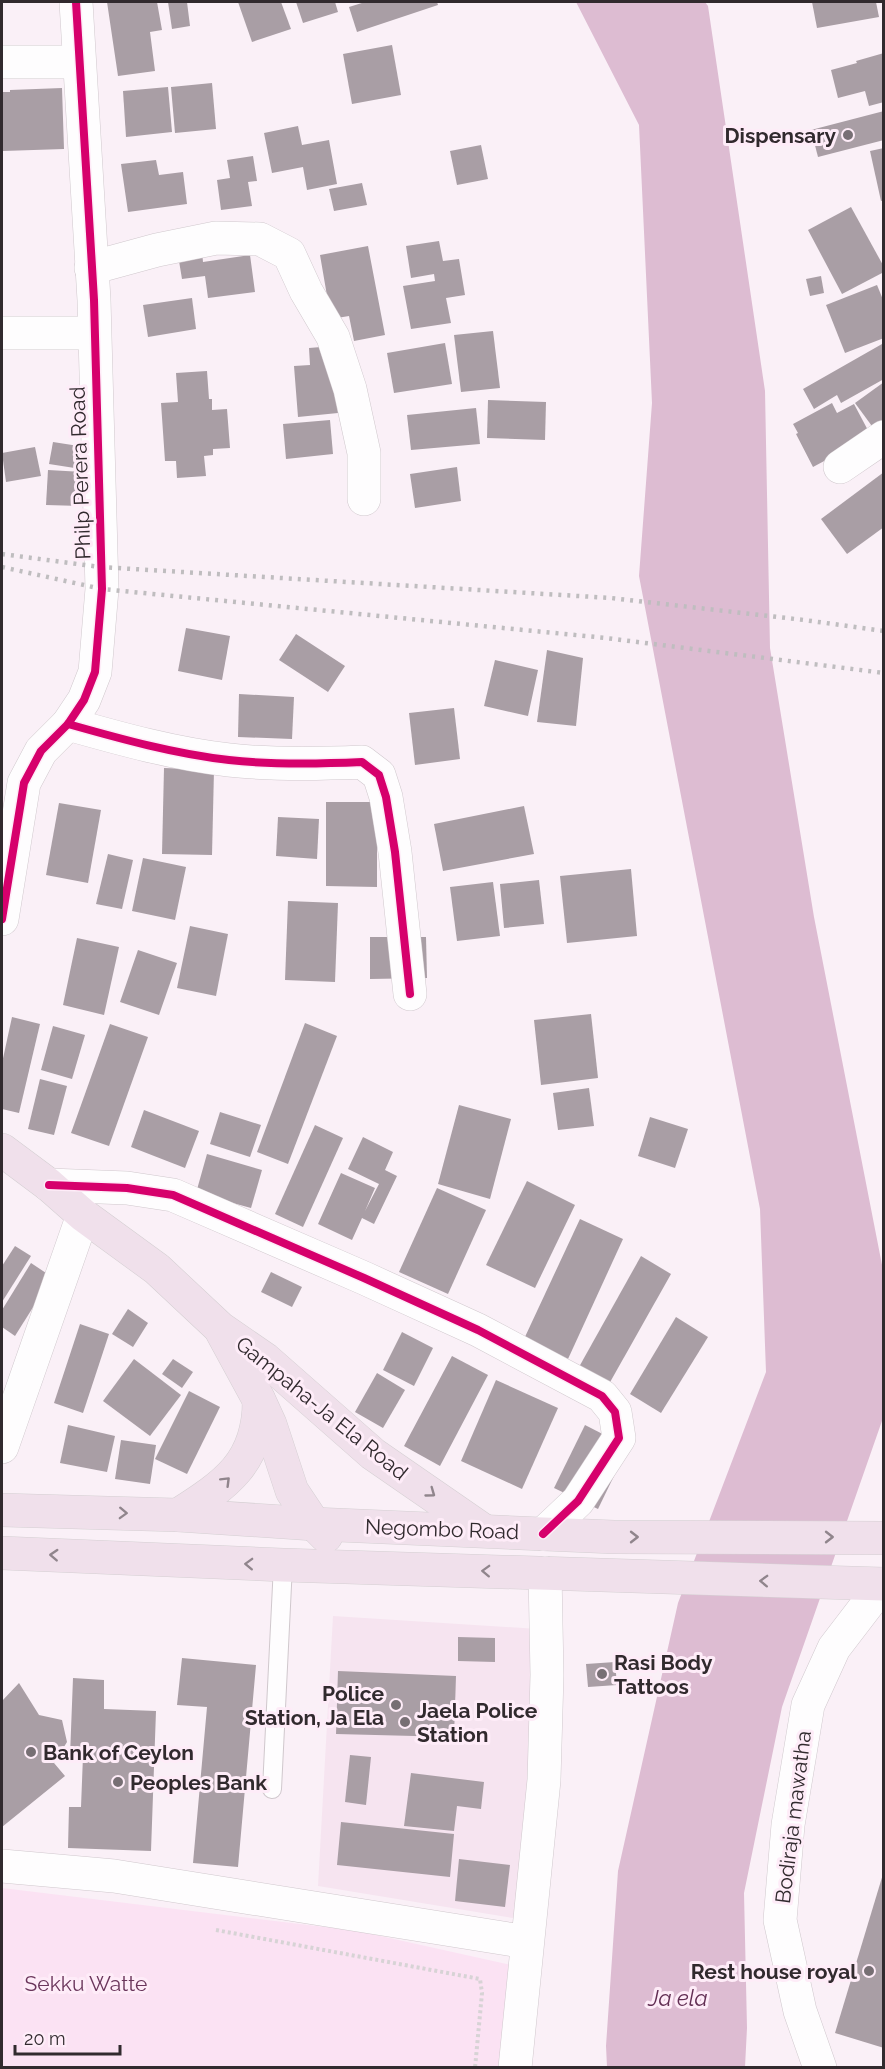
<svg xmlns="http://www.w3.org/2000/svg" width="885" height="2069" font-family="Raleway,sans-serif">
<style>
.built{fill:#f6e4f0}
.green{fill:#fbe2f3}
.water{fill:#ddbcd2}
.building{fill:#a99ea5}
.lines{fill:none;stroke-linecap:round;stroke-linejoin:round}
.lane-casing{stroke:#d0c8cd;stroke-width:20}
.street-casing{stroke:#d0c8cd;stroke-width:34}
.secondary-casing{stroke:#d0c8cd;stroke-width:34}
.highway-casing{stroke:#d4cfd2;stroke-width:34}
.path{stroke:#d7d3d5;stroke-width:4;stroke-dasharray:3 3;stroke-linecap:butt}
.lane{stroke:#fefdfe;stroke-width:18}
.street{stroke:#fefdfe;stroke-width:33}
.secondary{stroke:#fefdfe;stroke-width:33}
.highway{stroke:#f0e0eb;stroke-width:33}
.rail{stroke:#bfbdbf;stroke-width:4.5;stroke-dasharray:3 6;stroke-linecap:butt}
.cycleway-casing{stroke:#feecf8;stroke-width:11}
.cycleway{stroke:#d6006c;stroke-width:8}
.oneway{stroke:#90858c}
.poi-dot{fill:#776f74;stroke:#feecf8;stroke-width:2}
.labels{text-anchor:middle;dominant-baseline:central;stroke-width:6;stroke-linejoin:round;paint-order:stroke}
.poi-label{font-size:21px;font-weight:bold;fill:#312a2e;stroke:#feecf8;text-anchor:start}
.street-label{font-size:21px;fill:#312a2e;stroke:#feecf8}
.park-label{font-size:21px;fill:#6b365c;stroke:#feecf8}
.water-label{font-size:22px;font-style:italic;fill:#622e53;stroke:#feecf8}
</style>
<rect width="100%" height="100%" fill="#faf0f7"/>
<!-- built -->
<polygon class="built" points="333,1616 538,1629 525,1920 318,1886"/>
<!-- green -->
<polygon class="green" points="2,1888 358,1931 511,1965 504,2067 2,2068"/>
<!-- water -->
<polygon class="water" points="576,2 705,2 708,6 765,391 770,648 814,917 883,1270 883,1418 782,1707 744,1893 747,2028 745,2067 607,2067 606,2046 618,1871 678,1603 766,1372 760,1209 639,576 652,403 639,125"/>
<!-- building -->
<g class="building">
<polygon points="107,2 157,2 162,30 150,32 155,71 118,76"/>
<polygon points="168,2 187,2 190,26 172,29"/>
<polygon points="238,2 281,2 291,29 252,42"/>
<polygon points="296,2 335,2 338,12 303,23"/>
<polygon points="365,2 437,2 438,5 357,32 349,7"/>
<polygon points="812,2 876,2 879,17 817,28"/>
<polygon points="392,45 401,95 352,104 343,54"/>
<polygon points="884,53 884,102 869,106 865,91 838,98 831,70 857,63 856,61"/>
<polygon points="212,83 216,129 175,133 171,87"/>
<polygon points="168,87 172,132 126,137 123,91"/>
<polygon points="62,88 64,149 3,151 3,144 2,144 2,92 10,92 10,90"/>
<polygon points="884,111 884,140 818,157 811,130"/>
<polygon points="298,126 302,145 329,140 337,184 307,190 303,167 272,173 264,133"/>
<polygon points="481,145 488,179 457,185 450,151"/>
<polygon points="884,148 884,200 881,201 870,151"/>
<polygon points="253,156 257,181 248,182 252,206 221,210 217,180 230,178 227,160"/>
<polygon points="156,160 159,175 183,172 187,204 128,212 121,164"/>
<polygon points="362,183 367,205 334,211 329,189"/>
<polygon points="851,207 884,267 884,272 842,294 808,230"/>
<polygon points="439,241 443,261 459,259 465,295 446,298 451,323 411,329 403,286 435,281 434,274 411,278 406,246"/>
<polygon points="368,246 385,335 354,341 349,316 331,319 320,255"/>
<polygon points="202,251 203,262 250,255 255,292 208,298 205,276 182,279 178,255"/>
<polygon points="821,276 824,293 810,296 806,279"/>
<polygon points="877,285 884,302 884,338 845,353 826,305"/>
<polygon points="192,298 196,329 148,337 143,305"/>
<polygon points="493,331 500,388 461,392 454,335"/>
<polygon points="445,343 452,384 394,393 387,353"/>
<polygon points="882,344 884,347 884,379 841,403 837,395 814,409 803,389"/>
<polygon points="333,346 338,413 298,417 294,366 310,365 309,348"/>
<polygon points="207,371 209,399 212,399 212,410 227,409 230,448 213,449 213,455 204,456 206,476 177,478 176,461 165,461 161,403 178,402 176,373"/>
<polygon points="884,382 884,428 877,433 855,403"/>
<polygon points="488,400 546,402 545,440 487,438"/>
<polygon points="832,403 837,413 854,404 871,436 813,467 796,434 798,433 793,424"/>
<polygon points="476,408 480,444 411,450 407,415"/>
<polygon points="330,420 333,454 286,459 283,424"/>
<polygon points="53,442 85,447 81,469 49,464"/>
<polygon points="35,447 41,476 6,482 2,453"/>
<polygon points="457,467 461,501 415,508 410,474"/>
<polygon points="48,470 83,472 81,506 46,505"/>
<polygon points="884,472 884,527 847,554 821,519"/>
<polygon points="186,628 230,636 222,680 178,671"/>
<polygon points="296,634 345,666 328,692 279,660"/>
<polygon points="547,650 583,658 576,726 537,722"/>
<polygon points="495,660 538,670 528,716 484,706"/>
<polygon points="239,694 294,697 292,739 238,737"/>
<polygon points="454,708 460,759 415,765 409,713"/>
<polygon points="164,768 214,770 212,855 162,854"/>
<polygon points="326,802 377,802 377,887 326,886"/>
<polygon points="59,803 101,810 88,883 46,875"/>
<polygon points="524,806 534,854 443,871 434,824"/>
<polygon points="278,817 319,819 317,859 276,856"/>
<polygon points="108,854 133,860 122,909 96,904"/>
<polygon points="143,858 186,867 175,920 132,911"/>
<polygon points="631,869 637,936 567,943 560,876"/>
<polygon points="539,880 544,924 504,928 500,884"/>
<polygon points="493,882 500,936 457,941 450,887"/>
<polygon points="288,901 338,903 335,982 285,980"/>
<polygon points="190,926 228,934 216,996 177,988"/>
<polygon points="370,937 426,937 427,978 370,979"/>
<polygon points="77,938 119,947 104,1015 63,1005"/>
<polygon points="138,950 177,963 159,1015 120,1002"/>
<polygon points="591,1014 598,1078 541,1085 534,1020"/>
<polygon points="12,1017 40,1024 19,1113 2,1109 2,1063"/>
<polygon points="305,1023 337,1036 288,1164 257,1152"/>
<polygon points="110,1024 148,1037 109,1146 71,1133"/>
<polygon points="53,1026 85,1035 72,1079 41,1070"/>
<polygon points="40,1079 67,1086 54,1135 28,1129"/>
<polygon points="589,1088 594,1126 558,1130 553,1093"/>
<polygon points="459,1105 511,1119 490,1199 438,1184"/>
<polygon points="144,1110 199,1131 185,1168 131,1147"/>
<polygon points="220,1112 261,1125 250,1157 210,1144"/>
<polygon points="650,1117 688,1129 675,1168 638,1156"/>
<polygon points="315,1125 343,1138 303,1227 275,1214"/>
<polygon points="363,1137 393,1152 385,1170 397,1176 374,1224 362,1218 352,1240 318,1224 341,1173 375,1188 365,1211 379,1184 348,1169"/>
<polygon points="207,1154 262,1170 251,1208 196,1193"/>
<polygon points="527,1181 575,1205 535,1288 486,1265"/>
<polygon points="437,1188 486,1210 448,1294 399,1272"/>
<polygon points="580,1219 623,1239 568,1359 524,1339"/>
<polygon points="15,1246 31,1256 2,1302 2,1266"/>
<polygon points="641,1256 671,1274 609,1384 579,1367"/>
<polygon points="31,1263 52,1277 15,1336 2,1327 2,1310"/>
<polygon points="271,1272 302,1287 292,1307 261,1292"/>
<polygon points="128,1309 148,1323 133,1347 112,1334"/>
<polygon points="676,1317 708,1337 661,1413 630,1394"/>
<polygon points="80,1324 109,1334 83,1413 54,1403"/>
<polygon points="402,1332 433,1348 414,1386 383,1370"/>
<polygon points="452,1356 488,1375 440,1466 404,1446"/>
<polygon points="134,1359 181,1395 150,1436 103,1401"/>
<polygon points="173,1359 193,1372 182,1388 162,1374"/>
<polygon points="377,1373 405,1390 383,1428 355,1412"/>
<polygon points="496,1380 558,1408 522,1489 461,1461"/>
<polygon points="189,1391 220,1407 187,1474 155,1459"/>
<polygon points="68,1425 115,1436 107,1472 60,1463"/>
<polygon points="585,1425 628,1447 598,1509 554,1488"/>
<polygon points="121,1440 156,1445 150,1484 115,1479"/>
<polygon points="458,1637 495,1638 495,1662 458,1661"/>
<polygon points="182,1658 256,1665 238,1867 193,1863 207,1707 177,1705"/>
<polygon points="615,1662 617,1685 588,1687 586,1664"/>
<polygon points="338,1671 456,1676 454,1737 336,1734"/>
<polygon points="73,1678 104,1680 104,1709 156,1711 151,1851 68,1848 69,1807 81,1807 83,1756 70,1756"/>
<polygon points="19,1683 39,1715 62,1720 67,1742 54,1763 65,1776 2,1827 2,1701"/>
<polygon points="350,1755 371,1757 366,1805 345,1802"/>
<polygon points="411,1773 484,1782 481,1809 457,1806 454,1831 404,1826"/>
<polygon points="341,1822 454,1834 450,1877 337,1865"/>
<polygon points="459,1859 510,1865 505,1907 455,1901"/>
<polygon points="883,1874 884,1874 884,2048 835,2033"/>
</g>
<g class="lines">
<defs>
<polyline id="lane" points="272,1789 283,1565"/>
<g id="street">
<polyline points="2,62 78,62"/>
<polyline points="91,268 157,250 216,238 260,239 289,254 306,291 333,337 350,389 364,453 364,499"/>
<polyline points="2,333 94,333"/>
<polyline points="840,467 884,437"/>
<path d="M68,724c53,15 107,30 161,36 44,5 89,4 133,2l17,13 7,22 9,55 15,142"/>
<polyline points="2,919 24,783 41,751 68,724 84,700 95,672 102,589 94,300 76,2"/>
<polyline points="49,1185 127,1188 173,1195 364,1278 478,1330 602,1396 615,1412 619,1438 578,1501 543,1534"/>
<polyline points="2,1447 83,1215"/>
<polyline points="2,1866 114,1876 527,1942"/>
<polyline points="820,2068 800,2011 780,1920 788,1825 808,1705 834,1648 883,1584"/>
</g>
<polyline id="secondary" points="515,2068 544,1780 547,1675 545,1573"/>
<g id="highway">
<polyline points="2,1150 49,1185 83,1215 157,1269 220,1328 265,1359 373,1454 483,1530"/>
<polyline points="222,1332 259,1400 270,1424 292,1491 314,1524 326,1536"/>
<polyline points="2,1510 178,1515 314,1524 614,1537 884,1538"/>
<path d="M178,1515c47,-30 81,-52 81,-114"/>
<polyline points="2,1553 283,1565 884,1584"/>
</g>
</defs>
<!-- lane casing -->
<use href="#lane" class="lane-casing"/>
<!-- street casing -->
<use href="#street" class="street-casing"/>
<!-- secondary casing -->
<use href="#secondary" class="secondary-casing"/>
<!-- highway casing -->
<use href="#highway" class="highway-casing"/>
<!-- path -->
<polyline class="path" points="216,1930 480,1979 482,1993 475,2068"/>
<!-- lane -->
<use href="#lane" class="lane"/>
<!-- street -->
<use href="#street" class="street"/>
<!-- secondary -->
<use href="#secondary" class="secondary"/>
<!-- highway -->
<use href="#highway" class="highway"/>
<!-- rail -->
<g class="rail">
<polyline points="2,554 100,567 611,598 804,620 884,631"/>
<polyline points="2,567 102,589 606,638 884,673"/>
</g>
<defs>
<g id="cycleway">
<path d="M68,724c53,15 107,30 161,36 44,5 89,4 133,2l17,13 7,22 9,55 15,142"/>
<polyline points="2,919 24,783 41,751 68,724 84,700 95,672 102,589 94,300 76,2"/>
<polyline points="49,1185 127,1188 173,1195 364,1278 478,1330 602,1396 615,1412 619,1438 578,1501 543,1534"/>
</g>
</defs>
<!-- cycleway casing -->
<use href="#cycleway" class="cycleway-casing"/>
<!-- cycleway -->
<use href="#cycleway" class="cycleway"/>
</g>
<!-- one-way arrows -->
<defs><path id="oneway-chevron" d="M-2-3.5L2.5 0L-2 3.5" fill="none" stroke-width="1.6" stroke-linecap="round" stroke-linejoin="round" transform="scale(1.5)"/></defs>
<g class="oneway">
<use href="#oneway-chevron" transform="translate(226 1481) rotate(-45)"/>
<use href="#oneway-chevron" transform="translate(431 1493) rotate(36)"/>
<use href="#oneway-chevron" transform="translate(123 1513) rotate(2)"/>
<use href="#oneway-chevron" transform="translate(634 1537)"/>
<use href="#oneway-chevron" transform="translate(829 1537)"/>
<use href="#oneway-chevron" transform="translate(54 1555) rotate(-177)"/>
<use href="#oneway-chevron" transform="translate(249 1564) rotate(-178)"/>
<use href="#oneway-chevron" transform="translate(486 1571) rotate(-178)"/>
<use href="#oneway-chevron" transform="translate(764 1581) rotate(-178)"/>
</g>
<!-- markers -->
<g class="poi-dot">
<circle cx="848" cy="135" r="6"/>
<circle cx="602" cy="1674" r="6"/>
<circle cx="396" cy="1705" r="6"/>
<circle cx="405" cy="1722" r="6"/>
<circle cx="31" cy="1752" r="6"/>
<circle cx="118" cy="1782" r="6"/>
<circle cx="869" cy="1971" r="6"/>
</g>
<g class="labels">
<!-- poi labels -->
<g class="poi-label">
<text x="836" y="135" text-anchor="end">Dispensary</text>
<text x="614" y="1662">Rasi Body<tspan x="614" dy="24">Tattoos</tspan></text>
<text x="384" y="1693" text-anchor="end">Police<tspan x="384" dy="24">Station, Ja Ela</tspan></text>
<text x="417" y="1710">Jaela Police<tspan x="417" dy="24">Station</tspan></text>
<text x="43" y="1752">Bank of Ceylon</text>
<text x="130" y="1782">Peoples Bank</text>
<text x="857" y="1971" text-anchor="end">Rest house royal</text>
</g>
<!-- street labels -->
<g class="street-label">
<text transform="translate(80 473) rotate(-92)">Philp Perera Road</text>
<text transform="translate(322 1408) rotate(39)">Gampaha-Ja Ela Road</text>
<text transform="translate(442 1529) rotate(2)">Negombo Road</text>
<text transform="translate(793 1817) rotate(-83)">Bodiraja mawatha</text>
</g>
<!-- park labels -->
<g class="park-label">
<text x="86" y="1983">Sekku Watte</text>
</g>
<!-- water labels -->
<g class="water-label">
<text x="678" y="1998">Ja ela</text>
</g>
</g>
<!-- border -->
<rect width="885" height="2069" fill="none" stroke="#312a2e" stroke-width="6"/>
<!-- scale -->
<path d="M15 2045v9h105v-9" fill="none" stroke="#312a2e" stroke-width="3"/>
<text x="24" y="2045" font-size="18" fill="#312a2e" stroke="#feecf8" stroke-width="4.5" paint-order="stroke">20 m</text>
</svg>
